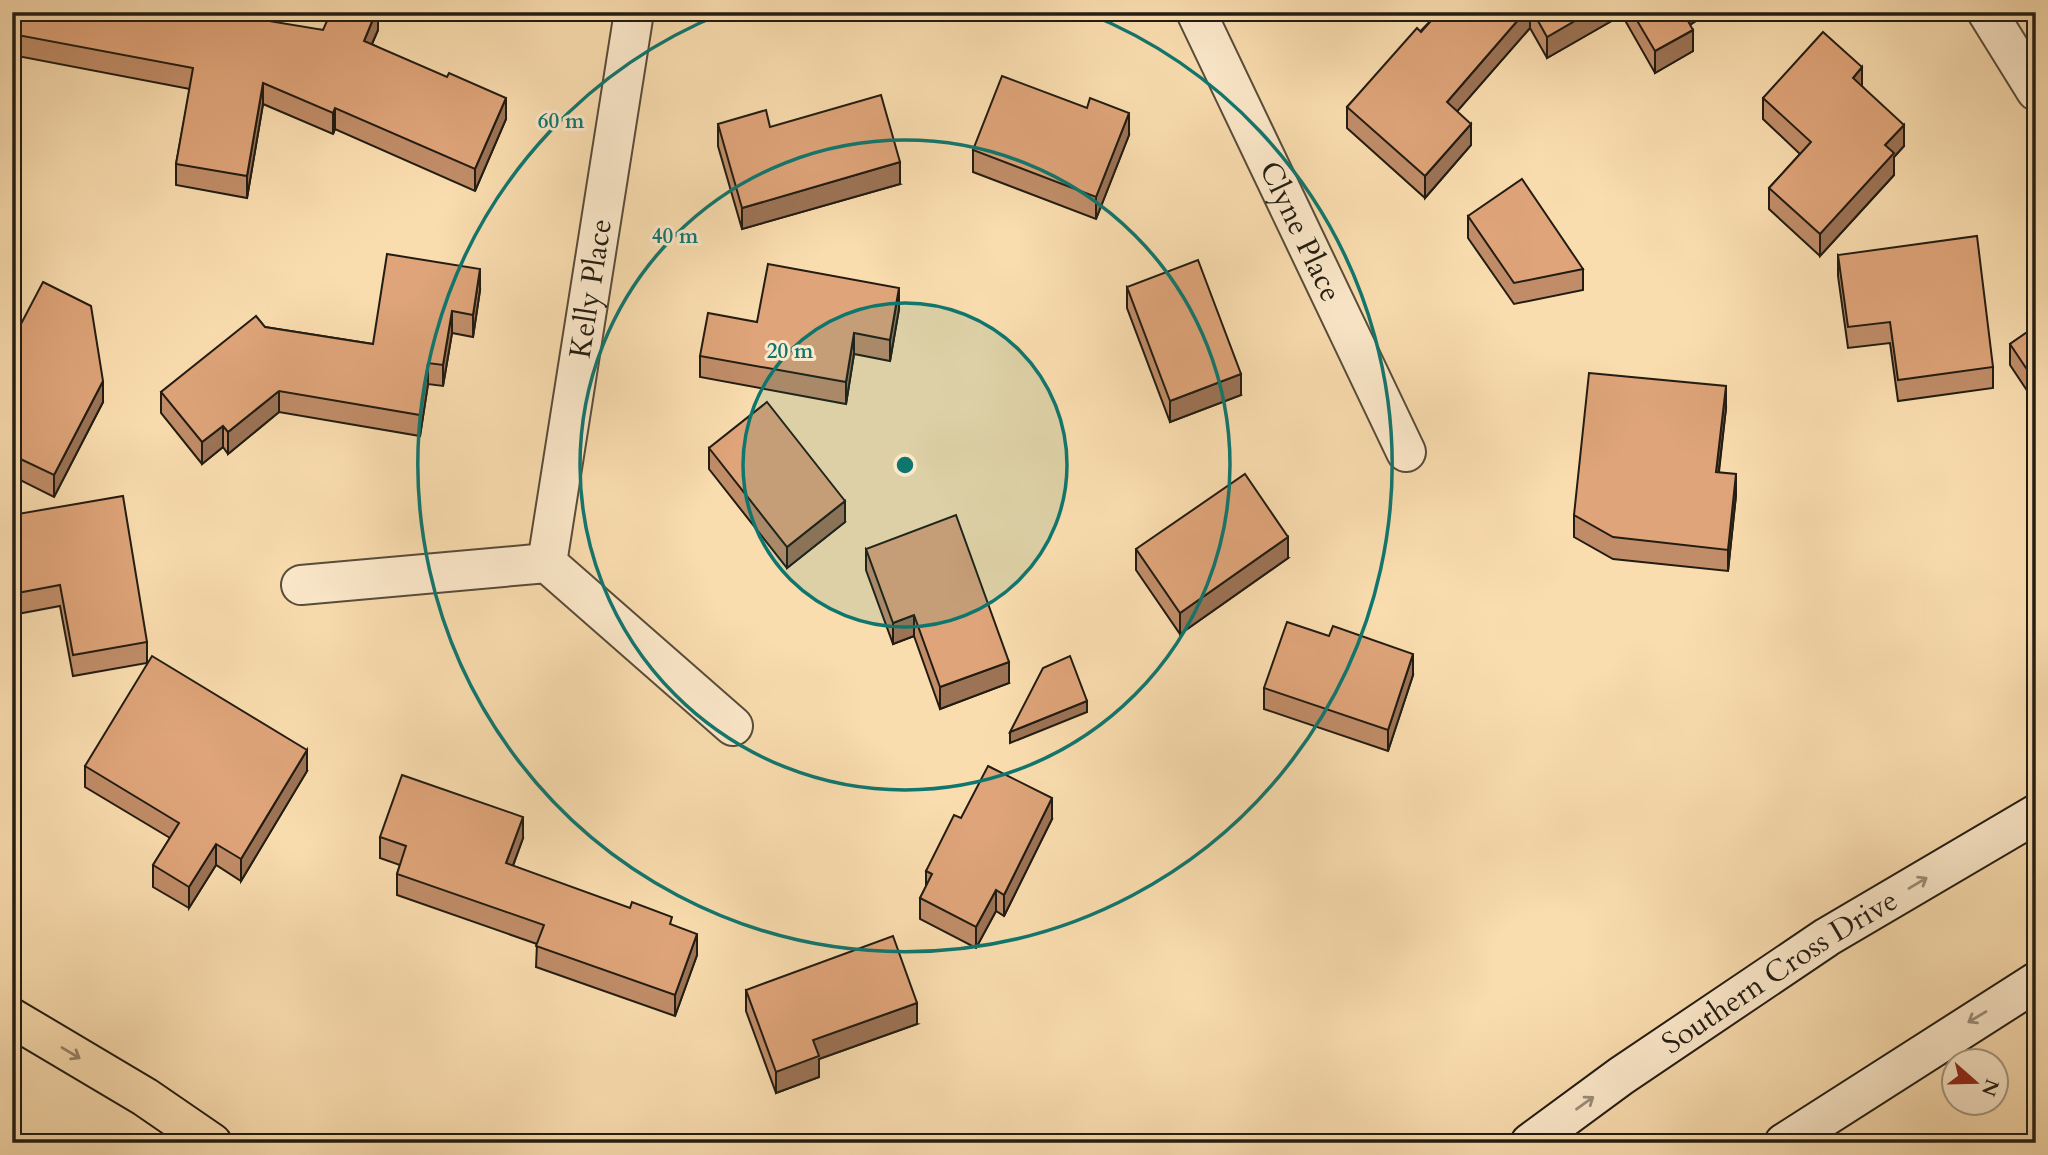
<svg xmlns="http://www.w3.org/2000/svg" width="2048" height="1155" font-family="Cardo,serif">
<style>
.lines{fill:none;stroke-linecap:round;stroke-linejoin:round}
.street-casing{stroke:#584c39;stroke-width:42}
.secondary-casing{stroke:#221c12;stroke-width:42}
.primary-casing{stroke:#221c12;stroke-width:42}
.street{stroke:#fce9cb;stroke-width:38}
.secondary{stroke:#fce9cb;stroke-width:38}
.primary{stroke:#faddaf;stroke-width:38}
.wall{fill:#c08d68;stroke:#221c12;stroke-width:2}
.shaded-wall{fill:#9c7355;stroke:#221c12;stroke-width:2}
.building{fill:#dfa479;stroke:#221c12;stroke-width:2}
.oneway{stroke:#9a8d78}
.oneway2{stroke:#998668}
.ring{fill:none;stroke:#0f766e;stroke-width:3.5}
.labels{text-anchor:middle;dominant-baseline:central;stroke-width:6;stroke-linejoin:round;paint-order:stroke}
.street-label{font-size:30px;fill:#221c12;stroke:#fce9cb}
.centre{fill:#0f766e;stroke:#fce9cb;stroke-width:3.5}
.ring-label{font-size:21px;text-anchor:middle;font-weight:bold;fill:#0f766e;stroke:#fce9cb;stroke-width:6;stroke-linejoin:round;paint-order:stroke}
</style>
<rect width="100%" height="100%" fill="#faddaf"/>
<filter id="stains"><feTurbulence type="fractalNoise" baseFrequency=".00286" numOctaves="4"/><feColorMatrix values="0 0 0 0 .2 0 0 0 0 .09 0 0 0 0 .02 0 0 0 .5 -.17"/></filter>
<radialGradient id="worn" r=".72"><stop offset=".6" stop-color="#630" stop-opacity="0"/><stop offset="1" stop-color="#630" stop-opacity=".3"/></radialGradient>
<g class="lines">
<defs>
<g id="street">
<path id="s1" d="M1196,12l210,440"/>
<polyline points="1987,12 2036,91"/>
<path id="s2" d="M547,563l87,-551"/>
<polyline points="301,585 547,563 733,726"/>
</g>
<g id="secondary">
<path id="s3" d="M1530,1143l91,-67 206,-139 209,-123"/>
<polyline points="1784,1143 2036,982"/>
</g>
<polyline id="primary" points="12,1018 145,1097 212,1143"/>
</defs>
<!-- street casing -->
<use href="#street" class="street-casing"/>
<!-- secondary casing -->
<use href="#secondary" class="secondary-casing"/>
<!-- primary casing -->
<use href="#primary" class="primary-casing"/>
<!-- street -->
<use href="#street" class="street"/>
<!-- secondary -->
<use href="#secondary" class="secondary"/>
<!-- primary -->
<use href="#primary" class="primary"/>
</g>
<!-- wall -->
<g class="wall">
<polygon points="12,12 323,30 378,12 378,30 372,44 506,119 475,191 335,129 333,134 263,104 247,198 176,185 176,164 190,89 12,55"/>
<polygon points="1439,12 1710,12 1690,25 1693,51 1655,73 1622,15 1547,58 1530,28 1457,111 1471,145 1425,198 1347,128 1347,107"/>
<polygon points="1862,86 1904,146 1894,157 1894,175 1820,256 1769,209 1769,188 1800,154 1763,119 1763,98"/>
<polygon points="718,124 770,127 900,184 742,229 718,146"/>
<polygon points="1129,135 1096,219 973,172 973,150"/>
<polygon points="1468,216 1583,269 1583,290 1514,304 1468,238"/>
<polygon points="1838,255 1993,367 1993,388 1898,401 1890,343 1848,348 1838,276"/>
<polygon points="1127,287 1241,395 1170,422 1127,308"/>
<polygon points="480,290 473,337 452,333 443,386 428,384 420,436 279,412 228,454 223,447 202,464 161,413 161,392 265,327 373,344"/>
<polygon points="899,309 890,361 854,354 846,404 700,377 700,356 757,322"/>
<polygon points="2036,326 2036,404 2010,365 2010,344"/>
<polygon points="12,341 103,402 54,497 12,476"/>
<polygon points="1726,408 1719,472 1736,495 1728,571 1613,559 1574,537 1574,515"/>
<polygon points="709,448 845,522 787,568 709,469"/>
<polygon points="12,515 147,642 147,663 73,676 60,606 12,615"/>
<polygon points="866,549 1009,683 940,709 914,636 893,644 866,570"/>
<polygon points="1136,549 1288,558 1180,634 1136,570"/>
<polygon points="1413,675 1388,751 1264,709 1264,688"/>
<polygon points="85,766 307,771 241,881 216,865 189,908 153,887 153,865 170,838 85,787"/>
<polygon points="961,818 1052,819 1004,916 996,911 976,948 920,919 920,898 926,887 926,871"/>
<polygon points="380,837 523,838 513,866 672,925 697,955 675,1016 536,967 537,944 397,895 397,874 400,865 380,858"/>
<polygon points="746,990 917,1024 819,1059 819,1077 776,1093 746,1011"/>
</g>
<!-- shaded-wall -->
<g class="shaded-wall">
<polygon points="376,12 378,12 378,30 364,62 364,41"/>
<polygon points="1525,12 1530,12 1530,28 1447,123 1447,102"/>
<polygon points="1590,12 1622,12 1622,15 1547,58 1547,37"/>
<polygon points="1681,12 1710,12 1681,30"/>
<polygon points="1693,30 1693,51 1655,73 1655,51"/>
<polygon points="1862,67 1862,88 1853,78"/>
<polygon points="263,83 263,104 247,198 247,176"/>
<polygon points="506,98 506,119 475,191 475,169"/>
<polygon points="335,108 335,129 333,134 333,113"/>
<polygon points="1129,113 1129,135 1096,219 1096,197"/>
<polygon points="1471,124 1471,145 1425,198 1425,176"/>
<polygon points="1904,125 1904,146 1894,157 1894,175 1820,256 1820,234 1885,145"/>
<polygon points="900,162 900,184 742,229 742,208"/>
<polygon points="480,269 480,290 473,337 473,315"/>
<polygon points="899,288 899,309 890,361 890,340"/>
<polygon points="452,311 452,333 443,386 443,365"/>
<polygon points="854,333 854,354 846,404 846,382"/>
<polygon points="428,363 428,384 420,436 420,415"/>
<polygon points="1241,374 1241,395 1170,422 1170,401"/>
<polygon points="103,381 103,402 54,497 54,475"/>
<polygon points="1726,386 1726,408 1716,493 1716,472"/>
<polygon points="279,391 279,412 228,454 228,432"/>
<polygon points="223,426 223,447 202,464 202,442"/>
<polygon points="1736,474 1736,495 1728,571 1728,550"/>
<polygon points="845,501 845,522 787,568 787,547"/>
<polygon points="1288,537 1288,558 1180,634 1180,613"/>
<polygon points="914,615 914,636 893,644 893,623"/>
<polygon points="1413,654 1413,675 1388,751 1388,730"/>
<polygon points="1009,662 1009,683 940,709 940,687"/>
<polygon points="1087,701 1087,712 1010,743 1010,732"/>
<polygon points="307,750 307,771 241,881 241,859"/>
<polygon points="1052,798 1052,819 1004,916 1004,895"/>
<polygon points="523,817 523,838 506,884 506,863"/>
<polygon points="216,844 216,865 189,908 189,887"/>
<polygon points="996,890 996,911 976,948 976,927"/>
<polygon points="697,934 697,955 675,1016 675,995"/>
<polygon points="917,1003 917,1024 819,1059 819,1077 776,1093 776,1072 813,1040"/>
</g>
<!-- building -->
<g class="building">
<polygon points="12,12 216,12 323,30 331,12 376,12 364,41 447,77 449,73 506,98 475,169 335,108 333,113 263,83 247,176 176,164 193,68 12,34"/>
<polygon points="1439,12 1525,12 1447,102 1471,124 1425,176 1347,107 1417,28 1421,32"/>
<polygon points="1533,12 1590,12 1547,37"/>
<polygon points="1632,12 1683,12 1693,30 1655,51"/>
<polygon points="1823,32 1862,67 1853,78 1904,125 1885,145 1894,153 1820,234 1769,188 1811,142 1763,98"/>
<polygon points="1002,76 1087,108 1090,98 1129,113 1096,197 973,150"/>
<polygon points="881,95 900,162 742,208 718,124 766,110 770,127"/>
<polygon points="1522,179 1583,269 1514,283 1468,216"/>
<polygon points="1977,236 1993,367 1898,380 1890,322 1848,327 1838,255"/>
<polygon points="387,254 480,269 473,315 452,311 443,365 428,363 420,415 279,391 228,432 223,426 202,442 161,392 256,316 265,327 373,344"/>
<polygon points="1198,260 1241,374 1170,401 1127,287"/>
<polygon points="768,264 899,288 890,340 854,333 846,382 700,356 708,313 757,322"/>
<polygon points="43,282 91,306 103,381 54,475 12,455 12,387 19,375 12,371 12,341"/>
<polygon points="2036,326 2036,383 2010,344"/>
<polygon points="1589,373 1726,386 1716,472 1736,474 1728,550 1613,537 1574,515"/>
<polygon points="767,402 845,501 787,547 709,448"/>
<polygon points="1245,474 1288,537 1180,613 1136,549"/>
<polygon points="123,496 147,642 73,655 60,585 12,594 12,515"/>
<polygon points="956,515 1009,662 940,687 914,615 893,623 866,549"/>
<polygon points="1287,622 1329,636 1333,626 1413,654 1388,730 1264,688"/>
<polygon points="152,656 307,750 241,859 216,844 189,887 153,865 179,823 85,766"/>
<polygon points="1070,656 1087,701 1010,732 1043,668"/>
<polygon points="988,766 1052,798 1004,895 996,890 976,927 920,898 932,874 926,871 954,815 961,818"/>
<polygon points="402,775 523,817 506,863 630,908 632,902 672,917 670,924 697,934 675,995 536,946 544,925 397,874 406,846 380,837"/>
<polygon points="893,936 917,1003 813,1040 819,1056 776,1072 746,990"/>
</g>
<!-- one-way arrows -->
<defs><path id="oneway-shaft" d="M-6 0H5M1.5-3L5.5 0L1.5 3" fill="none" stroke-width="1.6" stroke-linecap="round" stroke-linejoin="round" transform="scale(1.75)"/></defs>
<g class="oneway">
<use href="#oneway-shaft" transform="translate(1918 883) rotate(-31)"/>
<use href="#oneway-shaft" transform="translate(1977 1017) rotate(149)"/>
<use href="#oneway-shaft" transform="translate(1585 1103) rotate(-36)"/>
</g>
<use class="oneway2" href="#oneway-shaft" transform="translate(71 1053) rotate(31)"/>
<!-- distance rings -->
<circle cx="905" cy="465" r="162" fill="#0f766e" fill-opacity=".12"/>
<g class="ring">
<circle cx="905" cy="465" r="162"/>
<circle cx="905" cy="465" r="325"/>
<path d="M1087 13A487 487 0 1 1 723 13"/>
</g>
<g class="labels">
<!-- street labels -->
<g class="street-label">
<text stroke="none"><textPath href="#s1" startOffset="243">Clyne Place</textPath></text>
<text stroke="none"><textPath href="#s2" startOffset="278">Kelly Place</textPath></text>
<text stroke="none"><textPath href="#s3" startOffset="303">Southern Cross Drive</textPath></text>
</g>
</g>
<circle cx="905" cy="465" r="10" class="centre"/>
<g class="ring-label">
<text x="561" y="128">60 m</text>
<text x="675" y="243">40 m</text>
<text x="790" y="358">20 m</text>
</g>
<!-- margin -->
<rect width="2048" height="1155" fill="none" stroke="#faddaf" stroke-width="42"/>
<rect x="14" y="14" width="2020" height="1127" fill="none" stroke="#221c12" stroke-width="3.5"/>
<rect x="21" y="21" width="2006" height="1113" fill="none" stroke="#221c12" stroke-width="2"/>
<!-- north arrow -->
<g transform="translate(1975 1082) rotate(110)"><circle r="33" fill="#fce9cb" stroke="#a59781" stroke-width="2"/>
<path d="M0-5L12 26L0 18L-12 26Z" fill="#8f2418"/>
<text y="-10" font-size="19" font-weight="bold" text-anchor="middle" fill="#221c12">N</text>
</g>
<rect width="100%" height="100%" filter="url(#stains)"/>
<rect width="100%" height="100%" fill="url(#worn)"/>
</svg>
